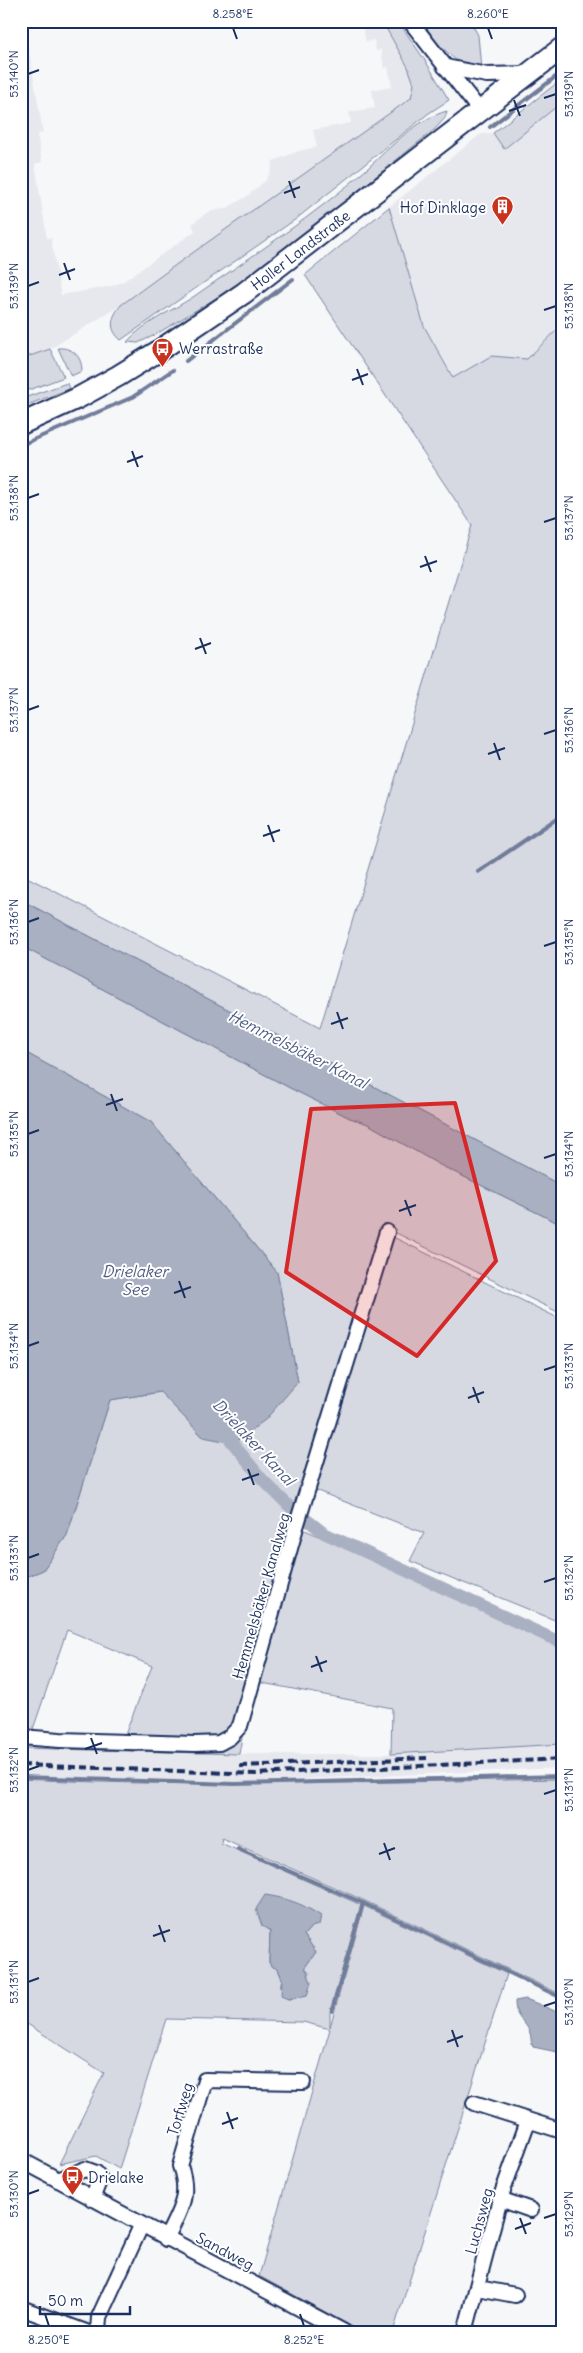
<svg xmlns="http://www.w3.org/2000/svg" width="583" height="2353" font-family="Delius,sans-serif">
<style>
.built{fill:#e6e8ee}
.green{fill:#d6d9e2;stroke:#7884a0;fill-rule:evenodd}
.water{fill:#a9b0c1;stroke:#707c99}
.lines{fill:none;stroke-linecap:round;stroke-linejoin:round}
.stream{stroke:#707c99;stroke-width:4}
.canal{stroke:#a9b0c1;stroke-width:12}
.minor-casing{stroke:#1b2f5e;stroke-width:18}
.secondary-casing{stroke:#1b2f5e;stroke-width:24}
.minor{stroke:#fff;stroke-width:14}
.secondary{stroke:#fff;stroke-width:20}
.rail{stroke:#1b2f5e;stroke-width:4;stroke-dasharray:8 4;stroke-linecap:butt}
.marked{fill:#d62828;fill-opacity:0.2;stroke:#d62828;stroke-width:4;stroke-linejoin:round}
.ticks{fill:none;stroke:#1b2f5e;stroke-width:2}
.labels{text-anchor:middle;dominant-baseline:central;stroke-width:4;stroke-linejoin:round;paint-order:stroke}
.poi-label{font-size:15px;fill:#1b2f5e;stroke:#fff;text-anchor:start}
.street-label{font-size:15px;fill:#1b2f5e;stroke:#fff}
.water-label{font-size:16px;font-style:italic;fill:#4d5c81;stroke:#fff}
.neatline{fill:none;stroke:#1b2f5e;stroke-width:2}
.ticks-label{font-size:12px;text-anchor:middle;fill:#1b2f5e}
</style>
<rect width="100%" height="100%" fill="#f6f7f9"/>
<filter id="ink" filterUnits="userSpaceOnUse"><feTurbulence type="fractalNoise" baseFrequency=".02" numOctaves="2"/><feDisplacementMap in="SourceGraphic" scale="10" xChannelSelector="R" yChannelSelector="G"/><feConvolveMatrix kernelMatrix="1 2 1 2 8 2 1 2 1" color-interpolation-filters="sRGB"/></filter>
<g filter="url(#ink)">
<!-- built -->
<g class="built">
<polygon points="21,21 24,21 43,133 37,134 42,162 35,164 47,238 51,238 61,295 112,286 124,281 195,231 192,224 208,212 227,208 246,197 265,181 271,171 273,161 299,151 317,147 313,130 351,123 349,112 375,108 372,90 392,87 388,67 384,68 381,50 376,51 374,40 366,42 362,24 358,24 357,21 382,21 408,67 414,84 411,98 400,108 177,264 121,305 50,349 21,359"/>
<polygon points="562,102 562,325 527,359 491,356 454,378 424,326 389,207 481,134 493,133 504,149"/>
<polygon points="562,1744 562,1768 237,1782 21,1775 21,1748 239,1754 391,1754"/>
</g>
<!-- green -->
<g class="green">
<path d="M382,21h16l28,41 23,38 -20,13 -133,106 -175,121c-13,-11 -10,-23 0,-35l56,-41 234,-166 3,-14 -6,-17z"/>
<polygon points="422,21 470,21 478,35 481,69 459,63 437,43"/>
<polygon points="562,79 562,102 504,149 493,133"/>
<path d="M447,111l-2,7 -10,11 -187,150 -95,57 -15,7 -11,-1c16,-19 45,-31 66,-45 59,-41 121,-81 175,-129 22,-21 49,-49 79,-57z"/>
<polygon points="389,207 424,326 453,378 491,356 527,359 562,325 562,1186 21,900 21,874 320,1028 472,525 305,275"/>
<path d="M58,348c14,-1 24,8 24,23l-11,5z"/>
<polygon points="50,349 64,377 21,393 21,359"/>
<polygon points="67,383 69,389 22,407 21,399"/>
<polygon points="21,946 290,1088 350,1118 368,1124 440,1165 562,1225 562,1314 390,1230 385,1224 238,1718 231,1731 218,1737 124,1737 152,1666 67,1630 31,1735 21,1732 21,1579 43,1570 67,1535 110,1400 161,1392 203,1437 298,1382 277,1272 151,1122 21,1050"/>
<polygon points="389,1235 562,1320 562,1623 410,1561 424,1533 315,1490"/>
<polygon points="303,1529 562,1646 562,1744 391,1754 392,1708 257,1682"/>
<polygon points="243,1732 239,1754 21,1748 21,1743 217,1748"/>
<path d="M21,1779c180,9 360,3 541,0v216l-199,-95 -141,-62 -1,5 140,62 -31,106v16l34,-121 143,68 -114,358h-31l-103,-56 71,-247 -27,-7 -137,-3 -47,150 -23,-13 -37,8 45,-91 -83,-53zM311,1927l-7,8 12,17 -11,15 4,6 -2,23 -19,3 -8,-12 2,-8 -4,-10 -7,-3 -2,-4 1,-31z"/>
</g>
<!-- water -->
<g class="water">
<polygon points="21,900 562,1186 562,1225 440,1165 368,1124 350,1118 290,1088 21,946"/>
<polygon points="21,1050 151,1122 277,1272 298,1382 265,1420 234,1443 203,1437 160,1392 110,1400 67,1535 43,1570 21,1579"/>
<path d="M265,1895c22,3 38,9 56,21l-2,9 -8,2 -7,8 12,17 -11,15 6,15 -4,14 -19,3 -7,-3 1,-17 -4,-10 -7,-3 -2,-4 1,-31 -8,-5 -6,-17z"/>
<path d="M526,1999l36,15v39l-29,-6c-3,-6 -1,-11 -4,-16 -4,-11 -14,-11 -14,-30z"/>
</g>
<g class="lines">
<!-- stream -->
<g class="stream">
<polyline points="490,127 562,72"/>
<polyline points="186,361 293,279"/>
<polyline points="21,445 133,397 173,370"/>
<polyline points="478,872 562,815"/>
<polyline points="21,1777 235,1784 562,1776"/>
<polyline points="238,1849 363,1903 562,1998"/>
<polyline points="332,2011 363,1903"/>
</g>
<!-- canal -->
<polyline class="canal" points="222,1430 262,1479 289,1506 324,1533 562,1643"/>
<defs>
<g id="minor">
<polyline points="410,21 480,111"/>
<polyline points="445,67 487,75 527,74"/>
<polyline points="21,1737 60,1740 195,1744 219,1743 230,1737 240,1726 296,1527 387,1232"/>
<polyline points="474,2103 562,2131"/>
<polyline points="21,2160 344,2332"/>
<polyline points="58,2180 85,2169 96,2173 100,2179 92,2199"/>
<polyline points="500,2199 531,2210"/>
<path d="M166,2239c13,-28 25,-42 14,-73l25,-86 98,2"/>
<polyline points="478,2288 515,2295"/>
<polyline points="21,2308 86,2332"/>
<polyline points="98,2332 99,2317 141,2226"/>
<polyline points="465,2332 500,2199 528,2121"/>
</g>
<g id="secondary">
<path id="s1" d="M21,424l57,-26 40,-22 39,-24 87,-59 318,-245"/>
</g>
</defs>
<!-- minor casing -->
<use href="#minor" class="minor-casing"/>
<!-- secondary casing -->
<use href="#secondary" class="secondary-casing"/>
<!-- minor -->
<use href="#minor" class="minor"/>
<!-- secondary -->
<use href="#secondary" class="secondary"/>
<!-- rail -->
<g class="rail">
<polyline points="21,1765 256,1774 562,1759"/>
<polyline points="240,1766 427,1758"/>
</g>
</g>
</g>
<!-- marked area -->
<path class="marked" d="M455,1103l41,158 -79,95 -131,-84 25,-163z"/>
<!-- ticks -->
<path class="ticks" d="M233,28l4,11M488,28l4,11M28,74l11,-4M544,98l12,-4M514,100l6,16M509,111l17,-6M289,181l6,17M284,193l16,-6M64,263l6,17M59,275l16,-6M28,286l11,-4M544,310l12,-4M357,369l6,16M352,380l16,-6M132,451l6,16M127,462l16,-6M28,498l11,-4M544,522l12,-4M425,556l6,16M420,567l17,-6M200,638l6,16M195,649l16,-6M28,710l11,-4M544,734l12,-4M494,743l6,17M488,754l17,-6M268,825l6,17M263,836l17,-6M28,922l11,-4M544,946l12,-4M337,1012l6,17M331,1024l17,-6M111,1094l6,17M106,1105l17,-6M28,1134l11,-4M544,1158l12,-4M405,1200l6,16M399,1211l17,-6M179,1281l6,17M174,1293l17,-6M28,1346l11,-4M544,1370l12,-4M473,1387l6,16M468,1398l16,-6M248,1469l6,16M242,1480l17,-6M28,1558l11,-4M544,1582l12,-4M316,1656l6,16M311,1667l16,-6M91,1738l6,16M85,1749l17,-6M28,1770l11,-4M544,1794l12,-4M384,1843l6,17M379,1854l16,-6M159,1925l6,17M153,1936l17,-6M28,1982l11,-4M544,2006l12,-4M452,2030l6,17M447,2042l16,-6M227,2112l6,17M222,2124l16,-6M28,2194l11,-4M520,2218l6,16M544,2218l12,-4M515,2229l16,-6M45,2314l4,12M300,2314l4,12"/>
<!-- icons -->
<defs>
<symbol id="building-pin" viewBox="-11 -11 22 30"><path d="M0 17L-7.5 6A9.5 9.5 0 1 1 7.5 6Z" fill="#c8321e" stroke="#fff"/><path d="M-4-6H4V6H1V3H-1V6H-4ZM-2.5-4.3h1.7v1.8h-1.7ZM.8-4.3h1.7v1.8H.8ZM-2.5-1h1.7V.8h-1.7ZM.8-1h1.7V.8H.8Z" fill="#fff"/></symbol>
<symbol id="bus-pin" viewBox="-11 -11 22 30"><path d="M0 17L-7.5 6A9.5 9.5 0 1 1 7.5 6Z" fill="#c8321e" stroke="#fff"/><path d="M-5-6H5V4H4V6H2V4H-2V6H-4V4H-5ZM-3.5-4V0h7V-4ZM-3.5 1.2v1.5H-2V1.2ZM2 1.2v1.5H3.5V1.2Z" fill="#fff"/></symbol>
</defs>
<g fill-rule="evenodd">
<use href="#building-pin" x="490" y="194" width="25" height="34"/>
<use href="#bus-pin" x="150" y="336" width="25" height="34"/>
<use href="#bus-pin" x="60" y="2164" width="25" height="34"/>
</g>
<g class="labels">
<!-- poi labels -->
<g class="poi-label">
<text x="486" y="207" text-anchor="end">Hof Dinklage</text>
<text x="179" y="348">Werrastraße</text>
<text x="88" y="2177">Drielake</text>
</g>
<!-- street labels -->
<g class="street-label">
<text stroke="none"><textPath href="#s1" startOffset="330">Holler Landstraße</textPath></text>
<text transform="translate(261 1596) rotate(-74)">Hemmelsbäker Kanalweg</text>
<text transform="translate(180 2109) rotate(-73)">Torfweg</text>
<text transform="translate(479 2221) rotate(-75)">Luchsweg</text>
<text transform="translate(225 2251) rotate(28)">Sandweg</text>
</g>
<!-- water labels -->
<g class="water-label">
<text transform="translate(298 1049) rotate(27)">Hemmelsbäker Kanal</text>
<text x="135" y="1271">Drielaker<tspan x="135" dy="18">See</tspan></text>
<text transform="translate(254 1442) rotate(47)">Drielaker Kanal</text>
</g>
</g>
<!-- margin -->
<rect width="583" height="2353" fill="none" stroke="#fff" stroke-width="55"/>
<!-- scale -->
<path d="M40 2306v8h90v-8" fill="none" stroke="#1b2f5e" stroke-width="2.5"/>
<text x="48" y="2306" font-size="15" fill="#1b2f5e" stroke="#ffffff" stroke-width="4" paint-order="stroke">50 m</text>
<rect x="28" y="28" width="528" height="2298" class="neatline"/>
<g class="ticks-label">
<text x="233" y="18">8.258°E</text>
<text x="488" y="18">8.260°E</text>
<text transform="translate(14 74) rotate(-90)" y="4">53.140°N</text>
<text transform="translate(569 94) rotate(-90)" y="4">53.139°N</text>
<text transform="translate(14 286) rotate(-90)" y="4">53.139°N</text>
<text transform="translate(569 306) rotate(-90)" y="4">53.138°N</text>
<text transform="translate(14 498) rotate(-90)" y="4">53.138°N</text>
<text transform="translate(569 518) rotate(-90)" y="4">53.137°N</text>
<text transform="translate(14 710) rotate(-90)" y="4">53.137°N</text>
<text transform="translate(569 730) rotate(-90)" y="4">53.136°N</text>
<text transform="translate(14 922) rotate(-90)" y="4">53.136°N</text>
<text transform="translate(569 942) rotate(-90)" y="4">53.135°N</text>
<text transform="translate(14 1134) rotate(-90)" y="4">53.135°N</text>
<text transform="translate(569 1154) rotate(-90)" y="4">53.134°N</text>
<text transform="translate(14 1346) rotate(-90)" y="4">53.134°N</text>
<text transform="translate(569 1366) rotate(-90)" y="4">53.133°N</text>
<text transform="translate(14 1558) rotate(-90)" y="4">53.133°N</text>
<text transform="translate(569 1578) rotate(-90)" y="4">53.132°N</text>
<text transform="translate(14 1770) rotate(-90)" y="4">53.132°N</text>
<text transform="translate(569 1790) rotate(-90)" y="4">53.131°N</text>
<text transform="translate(14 1982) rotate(-90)" y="4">53.131°N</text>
<text transform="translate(569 2002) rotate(-90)" y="4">53.130°N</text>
<text transform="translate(14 2194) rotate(-90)" y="4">53.130°N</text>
<text transform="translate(569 2214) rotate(-90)" y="4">53.129°N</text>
<text x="49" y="2344">8.250°E</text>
<text x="304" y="2344">8.252°E</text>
</g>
</svg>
